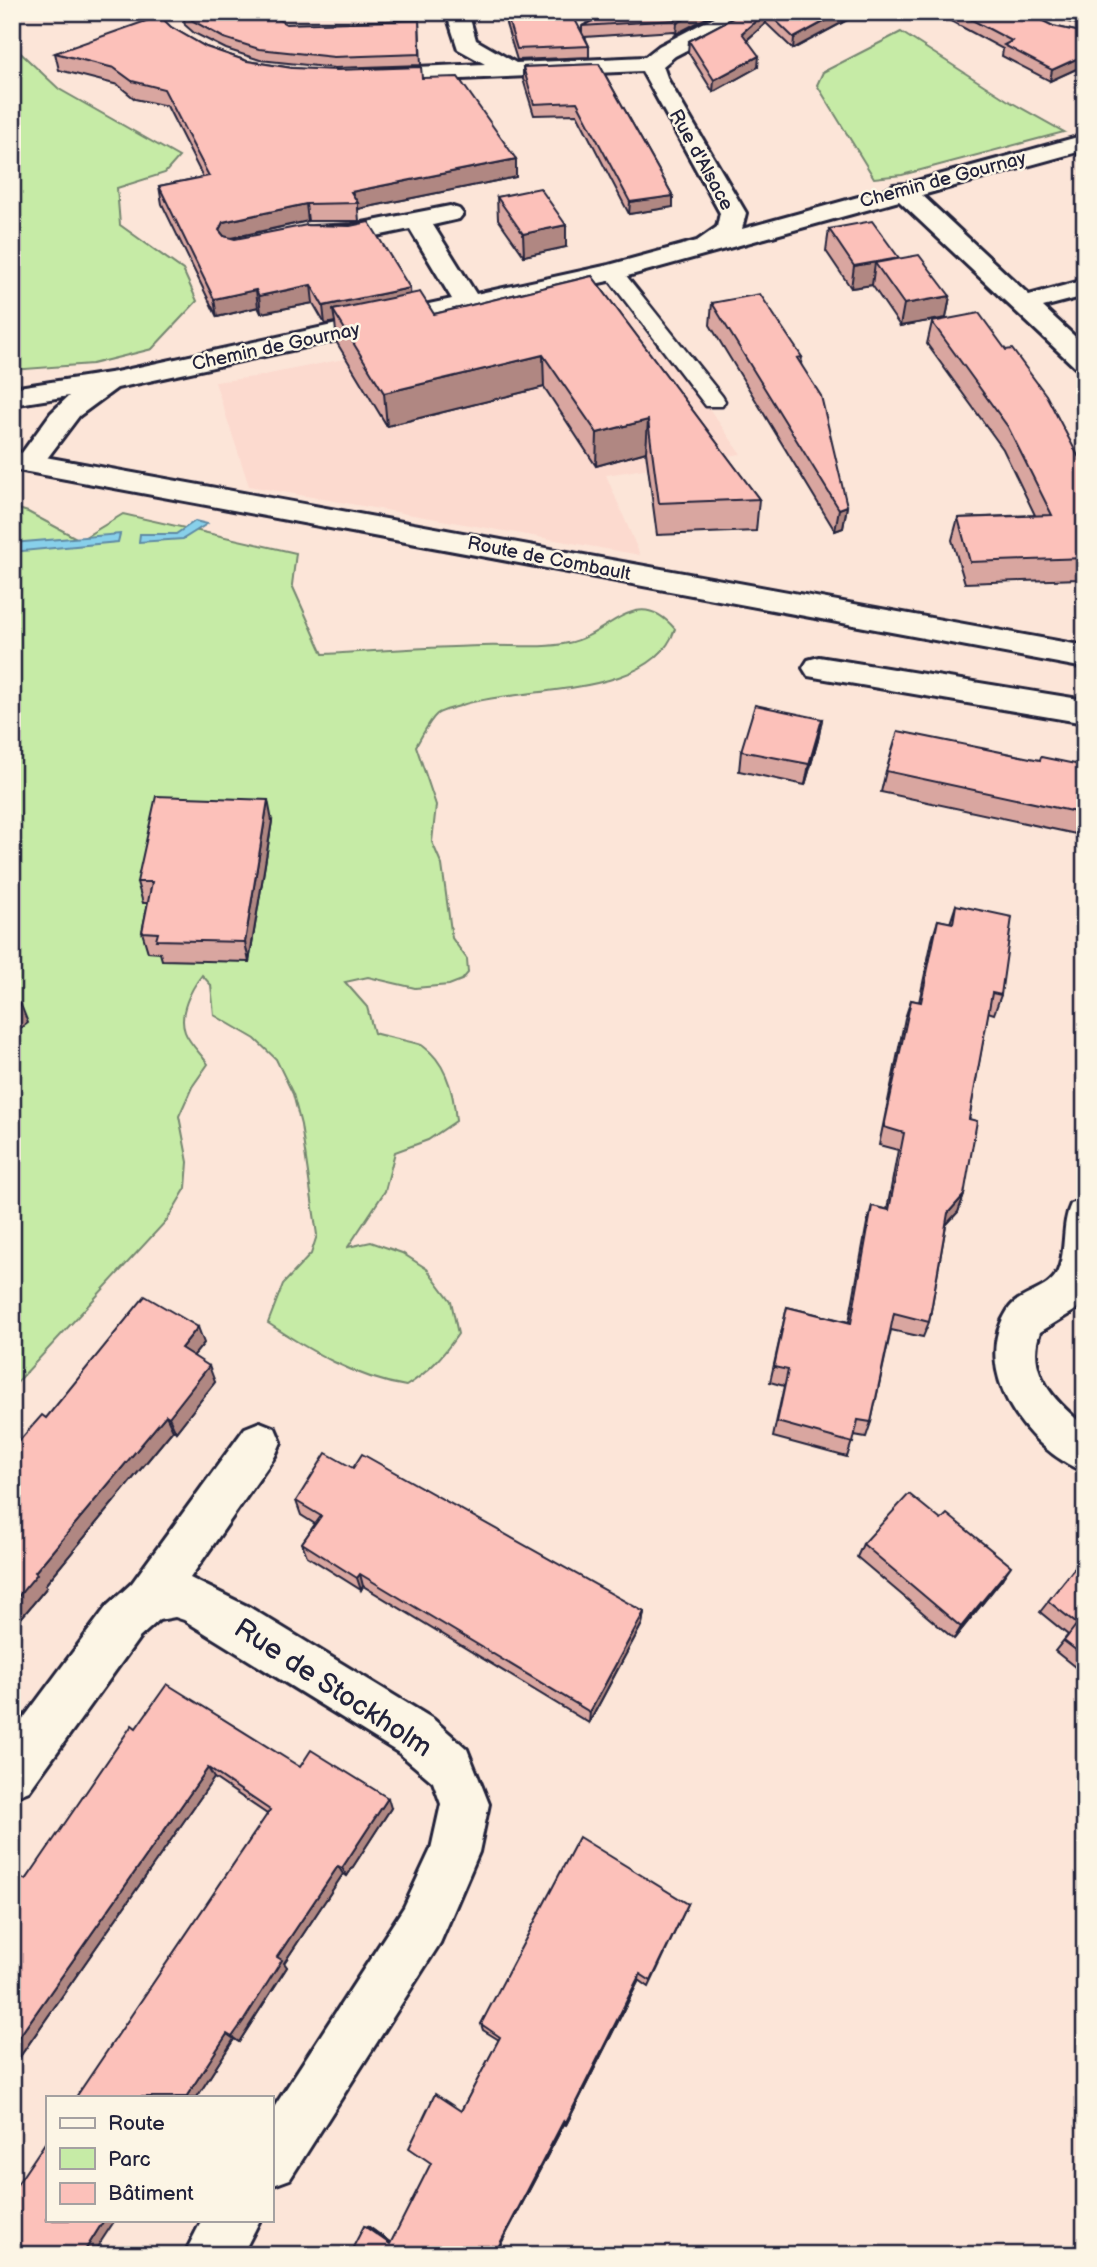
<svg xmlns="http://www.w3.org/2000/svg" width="1097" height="2267" font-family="'Balsamiq Sans',sans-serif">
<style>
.built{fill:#fcdacf}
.green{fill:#c6eba6;stroke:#748670;stroke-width:2}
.water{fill:#88d0ea;stroke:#5f8aa4;stroke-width:2}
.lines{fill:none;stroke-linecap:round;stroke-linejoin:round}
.lane-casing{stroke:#22223b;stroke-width:5}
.street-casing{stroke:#22223b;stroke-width:6}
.secondary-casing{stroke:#22223b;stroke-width:6}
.lane{fill:#fcf5e5;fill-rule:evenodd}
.street{fill:#fcf5e5;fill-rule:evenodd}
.secondary{fill:#fcf5e5;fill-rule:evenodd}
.wall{fill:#d9a6a0;stroke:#22223b;stroke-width:2}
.shaded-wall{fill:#b08782;stroke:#22223b;stroke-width:2}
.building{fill:#fcc1ba;stroke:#22223b;stroke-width:2}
.labels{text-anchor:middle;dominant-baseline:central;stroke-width:5;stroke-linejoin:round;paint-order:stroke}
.far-street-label{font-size:19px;fill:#22223b;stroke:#fcf5e5}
.near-street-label{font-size:28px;fill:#22223b;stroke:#fcf5e5}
</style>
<rect width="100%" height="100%" fill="#fce5d8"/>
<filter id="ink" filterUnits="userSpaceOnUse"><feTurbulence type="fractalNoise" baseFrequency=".0143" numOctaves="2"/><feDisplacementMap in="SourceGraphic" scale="14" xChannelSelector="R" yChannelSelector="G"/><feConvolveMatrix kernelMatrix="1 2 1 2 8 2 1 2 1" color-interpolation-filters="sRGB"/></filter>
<g filter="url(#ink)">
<!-- built -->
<polygon class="built" points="611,291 706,404 741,454 606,475 640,555 249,486 215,382 254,377 354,357"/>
<!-- green -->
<g class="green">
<polygon points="901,32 1007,100 1064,132 902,175 874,178 817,85 823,72"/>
<polygon points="12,45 59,89 179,157 165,173 117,188 120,225 183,270 197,301 152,349 92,364 12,370"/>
<path d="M12,507l16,5 52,28 43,-26 173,39 -4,32 31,69c53,-3 106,-7 160,-8 27,-1 59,3 85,-3 42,-8 68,-60 107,-14 -23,70 -154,57 -213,76 -7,3 -19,5 -25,9 -8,7 -15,22 -21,32l20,59 -4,37 10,23 10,73 15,21 1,14 -6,7 -13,5 -34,3 -47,-11 -23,5 22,25 7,26c10,4 44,9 49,13 24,17 31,49 33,75l-28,19 -33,12 -10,39 -37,56 23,-5 31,11 25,16 24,32 7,33c-15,22 -29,38 -52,52 -50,-8 -96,-35 -138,-63l15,-39 28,-30 6,-19 -16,-110 -8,-31 -17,-35 -21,-20 -41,-24 -3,-30 -9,-10c-11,14 -24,39 -17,57 4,11 16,22 23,32l-16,23 -13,29 9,46 -2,26 -19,32 -155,168z"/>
</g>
<!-- water -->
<g class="water">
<polygon points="195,521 207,524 183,539 139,542 140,534 176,534"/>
<polygon points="120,534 118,542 12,552 12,543"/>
</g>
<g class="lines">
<defs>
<polygon id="lane" points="613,266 620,268 722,396 725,401 722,406 706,406 603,272 606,268"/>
<g id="street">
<polygon points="446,12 468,12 476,40 516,63 645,57 659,46 724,12 753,12 750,17 675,56 663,66 668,80 746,213 742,229 891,188 893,185 906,184 1085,135 1085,150 922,195 1029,295 1085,280 1085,296 1043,307 1085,346 1085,369 1075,367 899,201 613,280 117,388 79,416 39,469 29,472 19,469 15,463 19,457 51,413 69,396 12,405 12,388 116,372 452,299 410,229 352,241 313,237 309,232 313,227 352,225 450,206 459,209 463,214 459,219 433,225 476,294 609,265 697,241 717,227 720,213 642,71 370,83 362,81 358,76 362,71 370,69 485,64 458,49"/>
<polygon points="819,657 1085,700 1085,723 808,676 803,668 808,660"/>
<path d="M1085,1199v101l-11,11 -34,21c-15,40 16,71 45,94v46c-58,-22 -116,-102 -77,-162 11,-18 41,-18 50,-39 9,-21 3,-46 13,-67z"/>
<polygon points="260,1422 275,1428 281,1442 275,1456 190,1578 249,1607 433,1719 467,1749 489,1804 479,1852 440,1943 290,2179 271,2186 271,2112 404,1907 431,1849 441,1804 433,1782 399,1753 184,1620 175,1617 159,1620 139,1638 29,1791 12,1798 12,1734 107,1606 132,1583 245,1428"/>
<polygon points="202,2220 260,2220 242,2255 184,2255"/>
</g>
<polygon id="secondary" points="12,451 1085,646 1085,668 12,469"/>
</defs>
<!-- lane casing -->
<use href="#lane" class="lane-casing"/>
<!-- street casing -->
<use href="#street" class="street-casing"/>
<!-- secondary casing -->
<use href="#secondary" class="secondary-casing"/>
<!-- lane -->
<use href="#lane" class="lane"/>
<!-- street -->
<use href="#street" class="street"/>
<!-- secondary -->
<use href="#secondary" class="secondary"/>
</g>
<!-- wall -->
<g class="wall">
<polygon points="610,12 718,12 676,34 674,31 585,37 589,46 589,57 517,60 506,24 506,13 582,32 582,26"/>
<polygon points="744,12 862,12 793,49 766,23 747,40 758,67 713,92 688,52 689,41"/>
<polygon points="934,12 1025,12 1053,26 1085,33 1085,65 1050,81 1002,56 1003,49"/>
<polygon points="1047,12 1085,12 1085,25 1068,22"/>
<polygon points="183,13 286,24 419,20 421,65 335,68 260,60 226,49 194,33 185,25"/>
<polygon points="171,27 206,47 247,61 292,68 422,78 516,159 516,177 358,209 359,221 308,221 232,238 410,294 434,314 592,276 759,499 756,531 657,535 646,452 596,466 544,387 387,426 337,343 335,322 325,324 313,303 261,313 258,307 217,317 162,204 159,186 203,177 167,106 135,99 118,85 59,70 55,53"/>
<polygon points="599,64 673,196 673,207 629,214 577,114 534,115 523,79 523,67"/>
<polygon points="497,197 566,247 524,256 498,219"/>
<polygon points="829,229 899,258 950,296 946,318 900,326 872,285 851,288 826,251"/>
<polygon points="712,303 802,357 801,364 847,506 843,528 835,531 710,325"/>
<polygon points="932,322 1085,469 1085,577 1079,577 1079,579 965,583 952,540 958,518 1035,515 1003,449 927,344"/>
<polygon points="822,719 818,740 805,785 739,771 741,751"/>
<polygon points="886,771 1085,771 1085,836 881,792"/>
<polygon points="272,821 249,962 162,960 160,953 148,952 142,932 148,903 143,903 137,882"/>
<polygon points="956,905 1001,995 994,1014 988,1012 969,1119 964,1195 958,1212 946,1225 929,1322 923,1337 891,1330 871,1422 866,1437 854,1435 847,1457 773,1437 784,1386 770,1382 787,1307 849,1322 867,1223 872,1206 887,1210 898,1150 879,1145 905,1018 911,1000 919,1002 932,940 938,920 950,923"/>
<polygon points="204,1343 193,1356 215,1382 176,1432 173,1430 45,1585 47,1587 12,1629 46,1418"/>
<polygon points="353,1468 644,1612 642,1624 589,1723 363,1586 361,1590 307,1556 302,1543 315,1524 301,1515 296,1501"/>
<polygon points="863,1544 1002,1579 954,1639 857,1557"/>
<polygon points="1085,1555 1085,1675 1055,1651 1068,1635 1040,1612"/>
<polygon points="136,1728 300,1767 391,1808 347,1876 343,1874 284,1963 287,1967 250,2025 239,2042 234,2039 197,2097 267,1814 214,1778 12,2068 12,1887 26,1880"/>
<polygon points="688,1904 649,1987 639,1980 566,2125 564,2124 495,2255 349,2255 369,2227 391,2243 499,2040 483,2030 481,2024"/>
</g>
<!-- shaded-wall -->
<g class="shaded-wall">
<polygon points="697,12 718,12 676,34 677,23"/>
<polygon points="767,12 766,23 741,45 742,33"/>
<polygon points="842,12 862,12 793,49 794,38"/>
<polygon points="1085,55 1085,65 1050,81 1052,70"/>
<polygon points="759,56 758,67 713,92 714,80"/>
<polygon points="516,159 516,177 358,209 358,203 351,192"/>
<polygon points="673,196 673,207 629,214 630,202"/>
<polygon points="306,204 308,221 226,239 219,230 223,222"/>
<polygon points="566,225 566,247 524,256 523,234"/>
<polygon points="899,258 875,263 872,285 851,288 854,266"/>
<polygon points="311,285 313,303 261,313 259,296"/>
<polygon points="410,288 411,305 333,310 335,322 325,324 323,306"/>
<polygon points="256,290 258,307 217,317 214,299"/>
<polygon points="950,296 946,318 900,326 904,304"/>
<polygon points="543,355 544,387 387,426 384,393"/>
<polygon points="648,420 646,452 596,466 597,433"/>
<polygon points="847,506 843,528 835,531 839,509"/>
<polygon points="822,719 818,740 805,785 809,764"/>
<polygon points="268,800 272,821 249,962 245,942"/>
<polygon points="21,1005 28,1023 12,1035 12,1011"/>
<polygon points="964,1195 958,1212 941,1230 948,1213"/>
<polygon points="198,1327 204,1343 187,1364 181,1348"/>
<polygon points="209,1366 215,1382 176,1432 169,1417"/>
<polygon points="166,1415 173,1430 45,1585 47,1587 12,1629 12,1604 35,1572"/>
<polygon points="1011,1566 1002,1579 954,1639 961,1627"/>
<polygon points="360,1574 363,1586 361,1590 357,1578"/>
<polygon points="644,1612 642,1624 589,1723 590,1712"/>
<polygon points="208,1768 214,1778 12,2068 12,2047"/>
<polygon points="388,1798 391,1808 347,1876 342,1868"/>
<polygon points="338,1866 343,1874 284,1963 287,1967 239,2042 232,2037 277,1957"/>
<polygon points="640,1974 639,1980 566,2125 566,2122"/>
<polygon points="227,2034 234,2039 197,2097 186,2097"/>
<polygon points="564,2120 564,2124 495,2255 494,2255"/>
<polygon points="104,2220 115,2220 92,2255 82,2255"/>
<polygon points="364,2226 369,2227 394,2245 390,2244"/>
</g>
<!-- building -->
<g class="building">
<polygon points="187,12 266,12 286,24 419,20 420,54 334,57 259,49 224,38 193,21 183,13"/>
<polygon points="520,12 571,12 589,46 517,49 506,13"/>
<polygon points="610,12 697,12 677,23 675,20 582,26"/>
<polygon points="744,12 766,12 742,33 759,56 714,80 689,41"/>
<polygon points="767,12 842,12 794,38"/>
<polygon points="957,12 1025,12 1053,26 1085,33 1085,55 1052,70 1004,45 1012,41"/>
<polygon points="160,16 171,27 206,47 247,61 292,68 337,70 421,67 422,78 458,77 516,159 351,192 358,203 306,204 223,222 219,230 224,236 235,239 307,225 350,226 369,222 410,288 323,306 311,285 259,296 256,290 214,299 159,186 209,176 164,89 132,81 114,68 55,53"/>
<polygon points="599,64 673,196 630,202 577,102 534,104 523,67"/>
<polygon points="540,188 566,225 523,234 497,197"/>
<polygon points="872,221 899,258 854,266 829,229"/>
<polygon points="919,255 950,296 904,304 875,263"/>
<polygon points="592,276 759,499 659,503 648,420 597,433 543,355 384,393 333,310 420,292 434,314"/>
<polygon points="760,294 802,357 797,358 821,396 847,506 839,509 712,303"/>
<polygon points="979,313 1006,350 1012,349 1046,395 1085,469 1085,558 970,562 958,518 1052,515 1008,427 932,322"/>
<polygon points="755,705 822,719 809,764 741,751"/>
<polygon points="898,731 1040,760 1041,757 1085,766 1085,814 886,771"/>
<polygon points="156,796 268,800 245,942 156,940 158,933 142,932 152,882 137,882"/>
<polygon points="956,905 1012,917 1001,995 992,993 969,1119 977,1121 964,1195 948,1213 929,1322 894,1313 871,1422 858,1420 853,1443 777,1422 788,1370 774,1367 787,1307 851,1323 872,1206 889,1210 904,1133 884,1127 911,1000 921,1002 938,920 953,923"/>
<polygon points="12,997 21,1005 12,1011"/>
<polygon points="145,1296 198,1327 181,1348 209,1366 169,1417 166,1415 35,1572 37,1574 12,1604 12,1449 42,1415 46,1418"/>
<polygon points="326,1453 353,1468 362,1454 644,1612 590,1712 360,1574 357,1578 302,1543 321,1516 296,1501"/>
<polygon points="909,1494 941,1520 947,1514 1011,1566 961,1627 863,1544"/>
<polygon points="1085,1555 1085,1657 1064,1641 1077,1624 1048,1601"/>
<polygon points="167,1684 300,1767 311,1750 388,1798 342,1868 338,1866 277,1957 282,1960 244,2020 232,2037 227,2034 186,2097 76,2097 270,1810 208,1768 12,2047 12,1887 20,1877 26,1880 132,1725 136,1728"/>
<polygon points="579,1837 688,1904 651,1981 640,1974 566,2122 564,2120 494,2255 349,2255 364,2226 390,2244 431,2163 409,2148 435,2094 461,2111 500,2037 481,2024"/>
<polygon points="47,2140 47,2220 104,2220 82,2255 12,2255 12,2192"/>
</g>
</g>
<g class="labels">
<!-- far-street labels -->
<g class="far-street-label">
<text transform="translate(701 160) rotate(61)">Rue d'Alsace</text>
<text transform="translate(943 180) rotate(-15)">Chemin de Gournay</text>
<text transform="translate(276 347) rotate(-12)">Chemin de Gournay</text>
<text transform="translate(549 559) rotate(11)">Route de Combault</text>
</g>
<!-- near-street labels -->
<g class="near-street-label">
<text transform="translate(333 1688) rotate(33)">Rue de Stockholm</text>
</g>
</g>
<!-- margin -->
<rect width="1097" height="2267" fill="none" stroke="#fcf5e5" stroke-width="42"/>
<rect x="21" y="21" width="1055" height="2225" fill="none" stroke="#22223b" stroke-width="2.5" filter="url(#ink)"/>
<!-- legend -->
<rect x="46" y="2096" width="228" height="126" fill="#fcf5e5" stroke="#a5a1a1" stroke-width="2"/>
<rect x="60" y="2118" width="35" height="10" fill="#fcf5e5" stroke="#a5a1a1" stroke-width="2"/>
<text x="108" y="2130" font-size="21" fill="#22223b">Route</text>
<rect x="60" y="2148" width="35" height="21" fill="#c6eba6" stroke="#a5a1a1" stroke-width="2"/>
<text x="108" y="2166" font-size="21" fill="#22223b">Parc</text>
<rect x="60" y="2183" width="35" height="21" fill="#fcc1ba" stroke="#a5a1a1" stroke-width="2"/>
<text x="108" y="2200" font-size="21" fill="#22223b">Bâtiment</text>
</svg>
